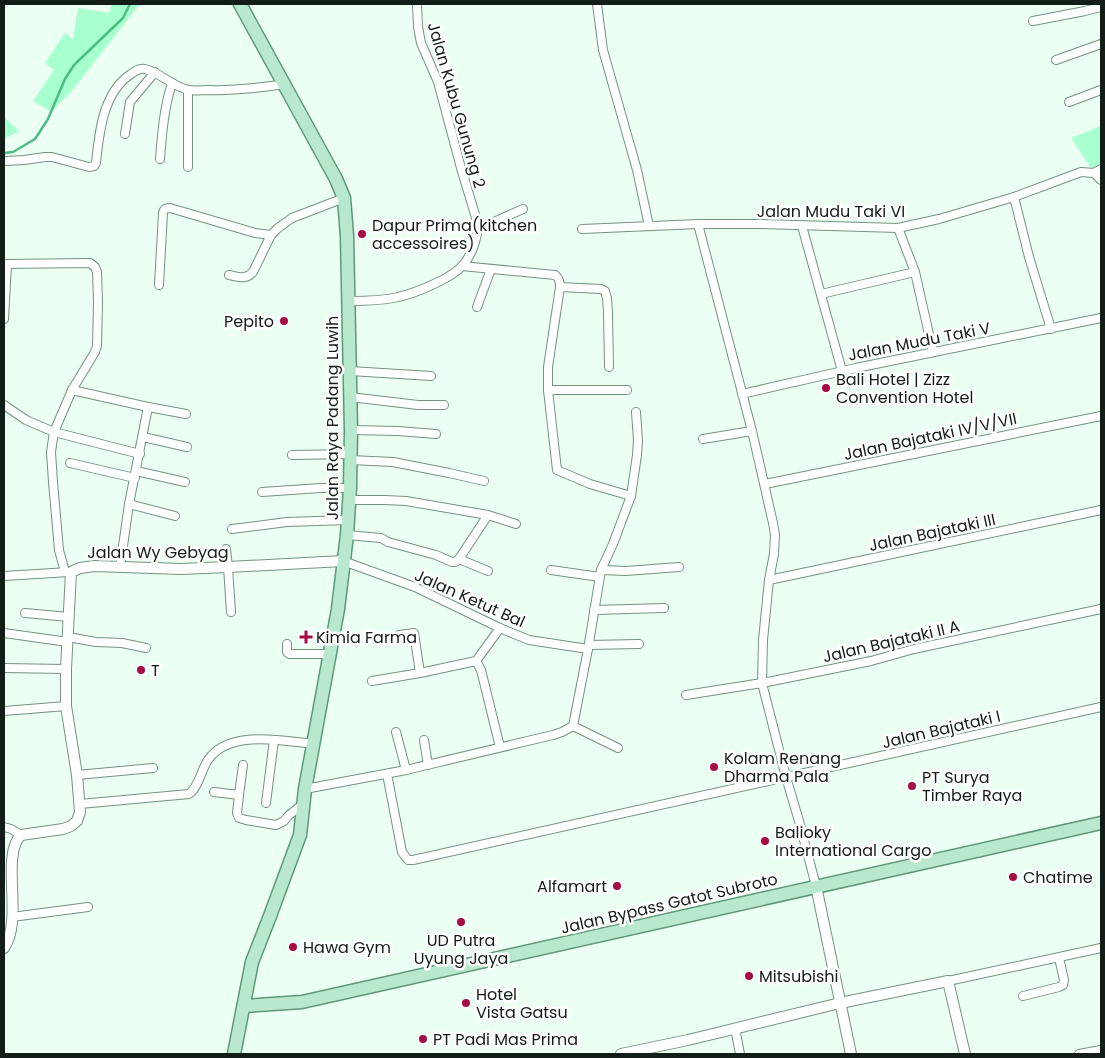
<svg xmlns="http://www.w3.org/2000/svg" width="1105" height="1058" font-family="Poppins,sans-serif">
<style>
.green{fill:#a8ffd0}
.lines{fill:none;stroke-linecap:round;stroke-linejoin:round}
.stream{stroke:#4dbc87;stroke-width:2.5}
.minor-casing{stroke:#759281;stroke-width:10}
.tertiary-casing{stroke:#759281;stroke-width:12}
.primary-casing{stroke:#5f9879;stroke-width:15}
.minor{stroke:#fff;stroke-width:8}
.tertiary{stroke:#fff;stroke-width:10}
.primary{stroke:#b8e9ce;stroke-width:12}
.poi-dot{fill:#a50c43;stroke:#fff;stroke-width:2}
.labels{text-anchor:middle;stroke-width:5;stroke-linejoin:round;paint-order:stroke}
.street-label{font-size:16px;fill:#121d17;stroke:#fff}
.poi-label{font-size:16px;fill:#121d17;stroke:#fff;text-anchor:start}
</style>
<rect width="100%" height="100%" fill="#ebfff3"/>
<g class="green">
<path d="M111 4H140L70 93 51 112 33 101 54 70 45 63 65 33 73 39 78 8 110 13Z"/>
<path d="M4 117 19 131 4 139Z"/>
<path d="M1101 126V175L1097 177 1071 138Z"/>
</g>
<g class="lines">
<path class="stream" d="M4 153 13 152 35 139 48 119 65 79 74 65 123 18 130 4"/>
<defs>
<g id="minor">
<path d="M597 4 603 50 637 170 649 226"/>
<path d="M1033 21 1085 11 1101 7"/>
<path d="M1056 60 1101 44"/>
<path d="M1069 102 1101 90"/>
<path d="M125 134 130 102 155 72"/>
<path d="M160 159C162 133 164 108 172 83"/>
<path d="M4 161 24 160 45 157H52L89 167 94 166 96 163C99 133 103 92 131 74 135 71 139 68 145 69 161 73 173 87 189 90 195 91 202 90 208 90 234 91 259 88 285 84"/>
<path d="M188 167V90"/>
<path d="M1094 173 1101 180"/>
<path d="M1014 197 1029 257 1051 329"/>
<path d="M698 224 752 431 773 523 775 535 774 554 769 580 763 640 762 683 786 777 799 821 816 886"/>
<path d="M802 226 842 371"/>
<path d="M898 228 915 272 933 352"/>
<path d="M478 229 523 209"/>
<path d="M582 229 698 224H761L898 228 939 219 1014 197 1081 172 1094 173 1101 169"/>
<path d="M4 264 90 263 95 267 97 272 98 302 97 346 95 352 72 390 54 432 51 452 53 482 59 550 65 572"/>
<path d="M462 266 555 275C559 278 560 281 560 287L548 367V390L557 470 590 484 631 496"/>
<path d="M229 275C239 277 246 280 253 272L271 235 278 228 292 218 344 198"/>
<path d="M159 285 163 213C164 209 165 208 170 208L255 233 271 235"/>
<path d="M560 287 601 289 605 291 607 298 608 313 609 367"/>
<path d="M821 294 915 272"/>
<path d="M348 301C364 301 382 301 398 297 416 293 453 278 464 264 473 252 479 236 477 221L461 168 438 82 421 43 418 27 417 4"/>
<path d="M477 307 491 269"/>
<path d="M4 319 7 264"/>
<path d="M350 371 431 376"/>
<path d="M72 390 148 407 186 414"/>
<path d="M548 390H627"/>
<path d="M742 394 856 368 1101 318"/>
<path d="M350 397 418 405H444"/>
<path d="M4 405 26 420 54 432 140 454"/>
<path d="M351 430 398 431 436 434"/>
<path d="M143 437 187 447"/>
<path d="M703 439 752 431"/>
<path d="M292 455 350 454"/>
<path d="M350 460 393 462 449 473 484 481"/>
<path d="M70 463 135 478"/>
<path d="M136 471 185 482"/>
<path d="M765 484 1101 416"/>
<path d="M262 492 321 488H350"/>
<path d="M349 500H385L406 501 488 515 516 524"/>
<path d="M129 504 175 516"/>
<path d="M232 529 287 522 348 520"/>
<path d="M347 535 381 538 388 542 436 555 452 562H455L459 559 488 515"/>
<path d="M226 549 228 567 231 612"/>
<path d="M459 559 488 571"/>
<path d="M343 561 415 587 500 628 529 640 588 649"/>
<path d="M120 567 129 504 148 407"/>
<path d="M551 570 600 577"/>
<path d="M601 570 626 571 679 567"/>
<path d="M4 576 69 572"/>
<path d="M769 580 1101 510"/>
<path d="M594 610 664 608"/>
<path d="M25 613 69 617"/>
<path d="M4 633 68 642"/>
<path d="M399 635 414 633 420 673"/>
<path d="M68 637 96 642 122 643 146 648"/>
<path d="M287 644V652L289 654H330"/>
<path d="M589 645 639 644"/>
<path d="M476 661 481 670 500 747"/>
<path d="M4 668 66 669"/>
<path d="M372 681 420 673 476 661 500 628"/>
<path d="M686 695 762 683 871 661 914 649 1101 609"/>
<path d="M4 711 66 706"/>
<path d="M573 726 618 748"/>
<path d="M396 732 406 770"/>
<path d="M424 740 428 765"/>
<path d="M387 774 402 852 408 860H413L1101 707"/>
<path d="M77 775 153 768"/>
<path d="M305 789 406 770 553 735 562 732 573 726 588 649 601 570 613 544 631 496 637 455 638 441 636 412"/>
<path d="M214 792 239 795 243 765"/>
<path d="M239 795 237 813 239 818 246 820 276 825 284 821 288 816 303 804"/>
<path d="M266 803 274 740"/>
<path d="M80 804 189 794C199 787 201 770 208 760 229 729 282 741 314 744"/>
<path d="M4 827 11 829 21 835"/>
<path d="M12 917 88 907"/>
<path d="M948 981 1101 948"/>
<path d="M1023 996 1059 987 1063 985 1064 980 1059 958"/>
<path d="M735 1028 740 1054"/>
<path d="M1079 1054 1101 1050"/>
</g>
<g id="tertiary">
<path d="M816 886 851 1054"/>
<path d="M4 948C24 919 0 856 21 835L63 829 71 826 77 821 80 812 77 775 66 706V669L71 572 80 568 94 566 181 569 228 567 343 561"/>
<path d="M621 1054 688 1040 840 1003 948 981 965 1054"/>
</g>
<g id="primary">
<path d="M244 1006 302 1002 1101 823"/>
<path d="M234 1054 252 962 270 916 300 835 305 789 338 609 347 535 350 488 351 430 347 236 344 198 336 179 240 4"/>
</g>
</defs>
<use href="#minor" class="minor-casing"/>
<use href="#tertiary" class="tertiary-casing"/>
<use href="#primary" class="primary-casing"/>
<use href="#minor" class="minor"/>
<use href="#tertiary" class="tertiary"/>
<use href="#primary" class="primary"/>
</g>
<g class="poi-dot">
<circle cx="362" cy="234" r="5"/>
<circle cx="284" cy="321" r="5"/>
<circle cx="826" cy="388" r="5"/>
<path d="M303.5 629.5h5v5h5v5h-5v5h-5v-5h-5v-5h5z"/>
<circle cx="141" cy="670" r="5"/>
<circle cx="714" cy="767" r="5"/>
<circle cx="912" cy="786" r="5"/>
<circle cx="765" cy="841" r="5"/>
<circle cx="1013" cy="877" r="5"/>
<circle cx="617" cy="886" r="5"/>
<circle cx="461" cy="922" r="5"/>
<circle cx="293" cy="947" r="5"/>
<circle cx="749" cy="976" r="5"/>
<circle cx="466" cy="1003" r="5"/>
<circle cx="423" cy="1039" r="5"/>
</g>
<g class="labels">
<g class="street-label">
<text transform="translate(457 105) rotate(74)" y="6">Jalan Kubu Gunung 2</text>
<text x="831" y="217">Jalan Mudu Taki VI</text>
<text transform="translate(919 341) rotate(-11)" y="6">Jalan Mudu Taki V</text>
<text transform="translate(332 418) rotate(-90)" y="6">Jalan Raya Padang Luwih</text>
<text transform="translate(930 436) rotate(-12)" y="6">Jalan Bajataki IV/V/VII</text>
<text transform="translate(932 532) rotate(-12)" y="6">Jalan Bajataki III</text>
<text x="158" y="558">Jalan Wy Gebyag</text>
<text transform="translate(470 598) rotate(24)" y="6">Jalan Ketut Bal</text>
<text transform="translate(891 641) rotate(-13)" y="6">Jalan Bajataki II A</text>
<text transform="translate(941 729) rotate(-13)" y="6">Jalan Bajataki I</text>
<text transform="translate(669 903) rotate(-13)" y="6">Jalan Bypass Gatot Subroto</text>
</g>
<g class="poi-label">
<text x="372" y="231">Dapur Prima(kitchen<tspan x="372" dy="18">accessoires)</tspan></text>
<text x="274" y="327" text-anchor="end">Pepito</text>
<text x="836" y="385">Bali Hotel | Zizz<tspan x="836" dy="18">Convention Hotel</tspan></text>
<text x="316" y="643">Kimia Farma</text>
<text x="151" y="676">T</text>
<text x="724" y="764">Kolam Renang<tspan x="724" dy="18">Dharma Pala</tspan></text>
<text x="922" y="783">PT Surya<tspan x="922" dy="18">Timber Raya</tspan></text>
<text x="775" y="838">Balioky<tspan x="775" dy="18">International Cargo</tspan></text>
<text x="1023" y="883">Chatime</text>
<text x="607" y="892" text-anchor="end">Alfamart</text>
<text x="461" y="946" text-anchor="middle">UD Putra<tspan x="461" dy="18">Uyung Jaya</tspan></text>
<text x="303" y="953">Hawa Gym</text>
<text x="759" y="982">Mitsubishi</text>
<text x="476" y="1000">Hotel<tspan x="476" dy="18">Vista Gatsu</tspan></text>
<text x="433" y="1045">PT Padi Mas Prima</text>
</g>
</g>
<rect width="1105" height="1058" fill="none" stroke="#121d17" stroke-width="10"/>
</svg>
